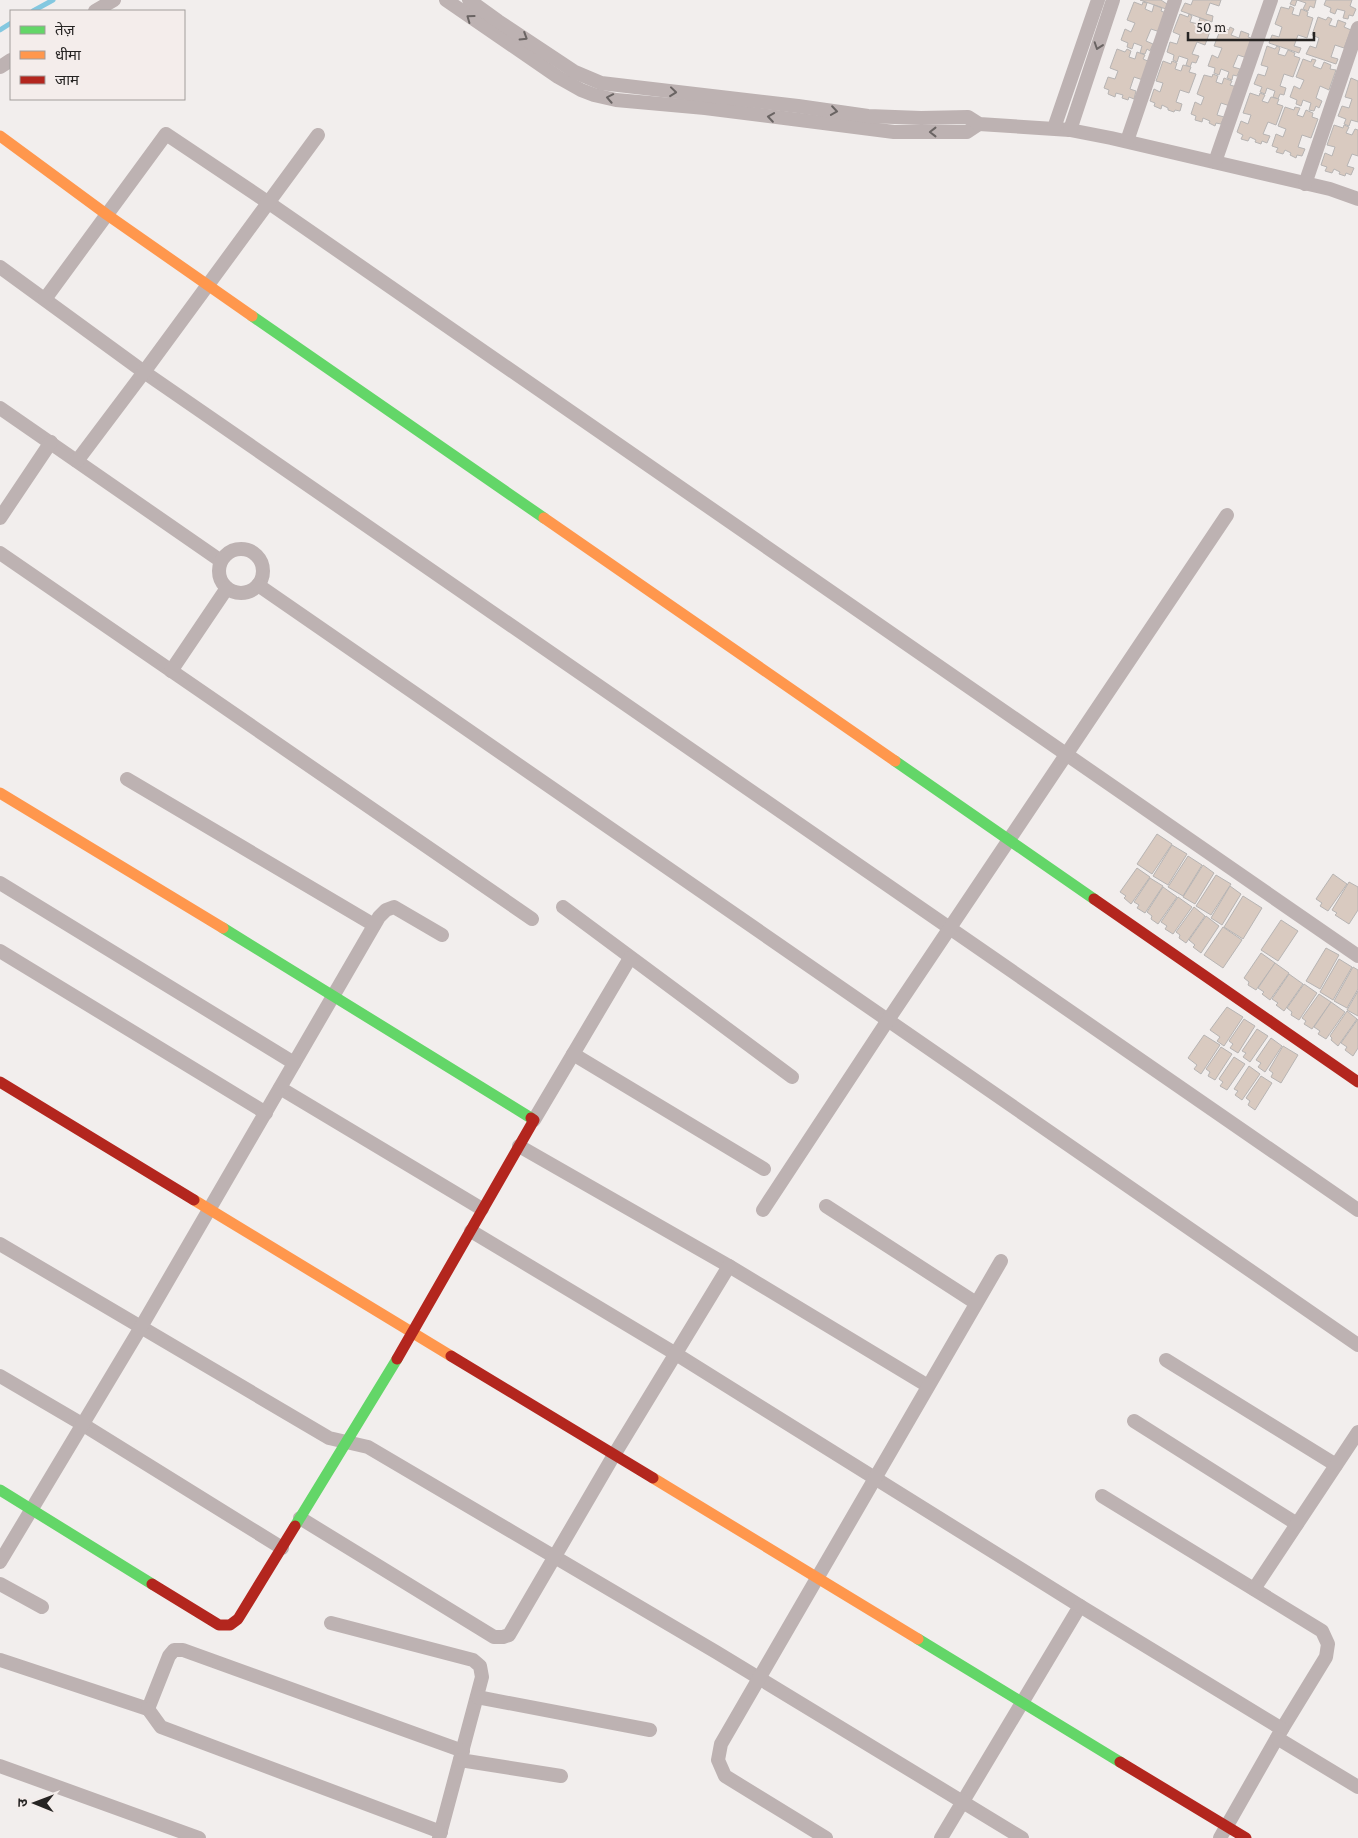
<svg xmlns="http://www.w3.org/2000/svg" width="1358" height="1838" font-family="'Crimson Pro','Noto Sans Devanagari',serif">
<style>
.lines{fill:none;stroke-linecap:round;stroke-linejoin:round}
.stream{stroke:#83c8e0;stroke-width:5}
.building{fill:#d9cac0;stroke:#b7b4b3}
.street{stroke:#bdb2b2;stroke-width:14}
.fast{stroke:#63d668;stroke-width:11}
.slow{stroke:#ff974d;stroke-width:11}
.jam{stroke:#b3261e;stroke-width:11}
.oneway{stroke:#6a6463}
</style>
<rect width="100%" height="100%" fill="#f2eeed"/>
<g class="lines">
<g class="stream">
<path d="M33 11 53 0"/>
<path d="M0 30 11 23"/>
</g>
</g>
<g class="building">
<path d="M1140 0H1161L1167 4 1166 9Z"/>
<path d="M1193 0H1221L1219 6 1210 3 1206 14 1213 16 1212 22 1181 11 1185 3 1191 5Z"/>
<path d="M1292 0H1316L1314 8 1310 6 1308 11 1303 9 1306 3 1297 0 1295 6 1290 4Z"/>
<path d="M1326 0H1352L1350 6 1356 9 1353 16 1349 15 1348 19 1343 18 1345 11 1337 9 1335 14 1330 12 1331 8 1324 5Z"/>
<path d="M1134 2 1142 5 1143 2 1147 3 1145 9 1152 12 1154 5 1162 8 1161 11 1166 13 1160 32 1151 29 1146 41 1153 44 1150 51 1147 49 1145 54 1140 53 1142 46 1134 43 1132 49 1127 47 1128 43 1121 40 1125 29 1131 32 1135 23 1127 20Z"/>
<path d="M1290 6 1294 8 1292 14 1299 16 1301 9 1308 12 1307 16 1313 18 1307 38 1298 35 1294 46 1301 48 1299 53 1269 43 1272 35 1279 37 1282 27 1275 24 1281 7 1289 9Z"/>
<path d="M1180 14 1188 17 1189 14 1192 16 1190 22 1198 24 1200 18 1208 21 1207 24 1212 26 1205 45 1197 42 1192 54 1199 56 1196 63 1192 62 1190 67 1186 65 1188 59 1179 56 1177 62 1173 60 1174 55 1167 52 1170 42 1177 44 1180 35 1173 32Z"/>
<path d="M1318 17 1326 20 1328 17 1332 19 1329 25 1336 27 1338 20 1346 23 1344 27 1351 30 1344 48 1335 45 1331 57 1338 59 1336 64 1306 54 1310 46 1316 48 1319 38 1312 35Z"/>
<path d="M1230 27 1234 29 1231 35 1239 38 1241 31 1249 34 1248 37 1254 39 1247 58 1238 55 1233 67 1240 69 1237 76 1233 75 1232 80 1227 78 1229 72 1221 69 1219 75 1214 73 1215 68 1208 66 1212 55 1218 58 1222 48 1214 46 1221 28 1229 30Z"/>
<path d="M1267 46 1275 49 1277 46 1280 48 1278 54 1285 56 1288 50 1295 53 1294 56 1300 58 1293 77 1284 74 1280 86 1286 88 1284 95 1280 94 1278 99 1273 97 1275 91 1267 88 1265 94 1260 92 1262 87 1254 84 1258 74 1265 76 1268 67 1261 65Z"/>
<path d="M1117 49 1125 52 1127 49 1131 51 1129 57 1135 59 1137 52 1145 55 1143 59 1150 62 1143 80 1134 77 1130 89 1136 91 1134 99 1129 97 1128 100 1122 98 1123 95 1116 93 1115 97 1108 94 1109 90 1104 88 1108 77 1115 79 1118 71 1110 68Z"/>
<path d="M1303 59 1311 62 1312 59 1316 60 1313 66 1321 69 1324 62 1331 65 1330 69 1336 70 1329 90 1320 86 1316 98 1322 101 1319 108 1316 106 1314 111 1309 110 1311 103 1303 100 1301 106 1296 104 1297 100 1290 97 1294 86 1300 89 1304 80 1296 77Z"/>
<path d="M1163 61 1171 64 1172 61 1177 63 1175 69 1181 71 1183 65 1191 67 1189 72 1196 74 1189 93 1180 90 1176 102 1182 104 1180 111 1175 110 1174 112 1168 110V108L1162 105 1161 109 1154 106 1155 103 1150 101 1154 89 1160 92 1163 83 1156 81Z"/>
<path d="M1213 74 1218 76 1216 82 1222 84 1224 78 1232 81 1230 85 1237 87 1230 106 1221 103 1217 115 1224 117 1221 124 1216 123 1215 126 1209 123 1210 121 1203 118 1202 122 1195 120 1196 116 1191 114 1195 102 1201 105 1204 97 1197 94 1204 75 1212 77Z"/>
<path d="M1351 78 1358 81V122L1351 120 1349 126 1344 124 1346 119 1338 116 1342 106 1349 108 1352 99 1345 97Z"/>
<path d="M1250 93 1259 96 1260 93 1265 95 1262 101 1268 103 1271 97 1279 99 1277 104 1283 106 1276 125 1268 122 1263 134 1270 136 1267 143 1262 141 1261 144 1255 142 1256 140 1250 137 1248 141 1241 139 1243 135 1237 132 1241 121 1248 124 1251 115 1243 113Z"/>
<path d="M1285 107 1294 110 1295 107 1300 108 1297 115 1303 117 1306 110 1313 113 1312 117 1318 119 1311 138 1302 135 1298 147 1305 149 1302 156 1297 155 1296 158 1290 155 1291 153 1285 150 1283 154 1276 152 1278 148 1272 146 1276 134 1283 137 1286 129 1278 126Z"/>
<path d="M1334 125 1343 128 1344 125 1349 127 1346 133 1352 135 1355 129 1358 130V156L1352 154 1347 166 1354 168 1351 175 1346 173 1345 176 1339 174 1340 172 1334 169 1332 173 1325 171 1327 167 1321 165 1325 153 1332 156 1335 147 1327 145Z"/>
<path d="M1157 834 1172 844 1152 874 1137 864Z"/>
<path d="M1172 845 1187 854 1168 885 1153 876Z"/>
<path d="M1188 856 1202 865 1183 896 1168 887Z"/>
<path d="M1203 865 1214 873 1195 904 1183 897Z"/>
<path d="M1137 868 1150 877 1131 904 1124 898 1126 896 1120 892Z"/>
<path d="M1333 874 1347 884 1328 911 1320 906 1322 903 1316 899Z"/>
<path d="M1216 875 1231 884 1211 915 1196 906Z"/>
<path d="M1150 878 1163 886 1145 913 1137 908 1139 905 1134 902Z"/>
<path d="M1349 882 1358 887V910L1349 924 1335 915 1337 913 1332 910Z"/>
<path d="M1230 886 1241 894 1222 925 1211 918Z"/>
<path d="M1163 887 1177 897 1158 924 1151 919 1152 916 1147 912Z"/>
<path d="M1243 896 1262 908 1243 939 1224 927Z"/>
<path d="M1178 897 1192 907 1173 934 1165 929 1167 926 1161 922Z"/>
<path d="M1194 907 1205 916 1186 943 1179 938 1180 935 1176 932Z"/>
<path d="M1206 916 1219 926 1201 953 1193 947 1195 945 1189 940Z"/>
<path d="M1281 920 1298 931 1278 961 1261 950Z"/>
<path d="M1223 927 1242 940 1223 968 1204 955Z"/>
<path d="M1326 948 1339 955 1320 989 1306 981Z"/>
<path d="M1261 953 1275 963 1256 990 1248 985 1249 982 1244 978Z"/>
<path d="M1339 959 1352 967 1333 1000 1320 992Z"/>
<path d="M1275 963 1289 973 1270 1000 1262 994 1264 992 1258 988Z"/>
<path d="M1353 967 1358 970V989L1347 1008 1334 1001Z"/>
<path d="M1289 974 1303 984 1284 1011 1276 1005 1278 1003 1272 999Z"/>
<path d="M1304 984 1317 993 1299 1020 1291 1015 1292 1012 1287 1008Z"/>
<path d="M1358 991V1016L1347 1010Z"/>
<path d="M1319 994 1331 1002 1312 1029 1304 1024 1306 1021 1302 1018Z"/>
<path d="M1331 1002 1345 1012 1326 1039 1318 1034 1320 1031 1314 1027Z"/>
<path d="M1227 1007 1243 1017 1224 1046 1217 1041 1220 1037 1210 1030Z"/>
<path d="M1347 1011 1357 1019 1338 1046 1331 1040 1332 1038 1330 1036Z"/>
<path d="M1244 1019 1255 1026 1238 1053 1230 1048 1233 1044 1229 1041Z"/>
<path d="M1358 1019V1048L1353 1056 1345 1050 1347 1047 1341 1043Z"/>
<path d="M1257 1029 1268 1036 1250 1062 1243 1057 1246 1053 1242 1051Z"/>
<path d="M1204 1035 1220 1045 1201 1074 1194 1069 1197 1065 1188 1058Z"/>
<path d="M1271 1038 1282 1046 1265 1072 1258 1067 1261 1063 1256 1060Z"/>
<path d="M1283 1046 1298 1055 1281 1083 1271 1077 1273 1073 1269 1070Z"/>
<path d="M1221 1047 1232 1054 1215 1080 1208 1076 1210 1072 1206 1069Z"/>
<path d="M1234 1057 1245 1064 1227 1090 1220 1086 1223 1082 1219 1079Z"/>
<path d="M1249 1066 1260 1074 1242 1100 1235 1095 1238 1091 1234 1089Z"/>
<path d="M1261 1076 1272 1083 1255 1110 1248 1105 1250 1101 1246 1098Z"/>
</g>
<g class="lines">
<g class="street">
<path d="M446 0 558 77 581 90 594 95 616 100 705 108 894 132H967L979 124"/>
<path d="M469 0 498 21 575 72 601 83 798 106 868 116 921 118 968 117 979 124 1070 130 1111 138 1330 189 1358 199"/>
<path d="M95 11 114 0"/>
<path d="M0 67 11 60"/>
<path d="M1054 128 1098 0"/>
<path d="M1070 130 1113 0"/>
<path d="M1127 141 1175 0"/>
<path d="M1215 162 1271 0"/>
<path d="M1305 184 1358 28"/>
<path d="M0 267 144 372 1358 1210"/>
<path d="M45 299 166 134 269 203 1358 956"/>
<path d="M0 408 221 561"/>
<path d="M77 461 144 372 318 135"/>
<path d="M0 518 51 442"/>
<circle cx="241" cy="571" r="22"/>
<path d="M0 553 532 919"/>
<path d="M258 585 1358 1345"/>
<path d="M171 671 227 588"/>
<path d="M127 779 374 925"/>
<path d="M0 883 294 1063"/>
<path d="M563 907 792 1077"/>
<path d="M0 951 266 1113"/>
<path d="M573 1054 764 1169"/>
<path d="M280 1088 482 1209"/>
<path d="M534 1120 630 958"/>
<path d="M519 1146 729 1266 928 1386"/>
<path d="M826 1206 976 1303"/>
<path d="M763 1210 888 1020 1227 515"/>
<path d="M471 1231 676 1354 1080 1606 941 1838"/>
<path d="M0 1244 329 1438 368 1447 716 1652 1022 1838"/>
<path d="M1166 1360 1336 1465"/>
<path d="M0 1376 82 1424 282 1548"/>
<path d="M1134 1421 1297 1524"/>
<path d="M1102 1496 1322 1631 1328 1644 1326 1657 1282 1729"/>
<path d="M300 1518 494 1637H503L509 1635 614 1455 729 1266"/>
<path d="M0 1562 141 1327 379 917 386 910 394 907 442 935"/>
<path d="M0 1584 42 1607"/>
<path d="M1254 1589 1358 1432"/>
<path d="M1080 1606 1282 1729 1220 1838"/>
<path d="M331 1623 473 1660 480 1666 482 1677 439 1838"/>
<path d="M0 1660 148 1709 169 1656 174 1650H183L463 1751"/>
<path d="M477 1697 650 1730"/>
<path d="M148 1709 161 1727 441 1832"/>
<path d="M1277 1738 1358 1787"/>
<path d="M460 1760 561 1776"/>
<path d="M0 1766 199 1838"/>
<path d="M826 1838 725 1776 718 1760 721 1744 1001 1261"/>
</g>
<g class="fast">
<path d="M252 316 544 518"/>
<path d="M895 761 1094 899"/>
<path d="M223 928 531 1118"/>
<path d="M0 1490 152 1584"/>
<path d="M295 1526 397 1359"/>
<path d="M918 1639 1120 1762"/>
</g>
<g class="slow">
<path d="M0 136 106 214 252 316"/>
<path d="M544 518 895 761"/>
<path d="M0 793 223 928"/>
<path d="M194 1200 451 1356"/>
<path d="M653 1478 918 1639"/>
</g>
<g class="jam">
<path d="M1094 899 1358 1082"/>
<path d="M0 1082 194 1200"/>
<path d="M451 1356 653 1478"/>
<path d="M397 1359 534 1120 531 1118"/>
<path d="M152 1584 219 1625H230L238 1619 295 1526"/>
<path d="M1120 1762 1246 1838"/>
</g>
</g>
<defs><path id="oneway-chevron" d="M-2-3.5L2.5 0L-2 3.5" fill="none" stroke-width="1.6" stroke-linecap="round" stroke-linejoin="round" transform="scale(1.25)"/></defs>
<g class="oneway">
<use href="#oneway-chevron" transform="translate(470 18) rotate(-144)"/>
<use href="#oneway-chevron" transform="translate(524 37) rotate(32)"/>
<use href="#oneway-chevron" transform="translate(1098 46) rotate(109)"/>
<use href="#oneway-chevron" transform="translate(673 92) rotate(6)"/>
<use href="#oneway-chevron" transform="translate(610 98) rotate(-169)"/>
<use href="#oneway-chevron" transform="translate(834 111) rotate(8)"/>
<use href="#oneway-chevron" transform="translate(771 117) rotate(-172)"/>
<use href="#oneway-chevron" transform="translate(933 132) rotate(-180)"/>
</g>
<rect x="10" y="10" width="175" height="90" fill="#f4edeb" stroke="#a29d9b"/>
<rect x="20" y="26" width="25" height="8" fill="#63d668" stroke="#a29d9b"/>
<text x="55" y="35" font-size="15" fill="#262423">तेज़</text>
<rect x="20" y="51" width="25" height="8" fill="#ff974d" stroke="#a29d9b"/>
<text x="55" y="60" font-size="15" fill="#262423">धीमा</text>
<rect x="20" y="76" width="25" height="8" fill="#b3261e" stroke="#a29d9b"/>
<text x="55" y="85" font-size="15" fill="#262423">जाम</text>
<g transform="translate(35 1803) rotate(271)" stroke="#f4edeb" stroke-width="4" paint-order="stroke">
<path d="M0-4L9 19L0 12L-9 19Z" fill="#262423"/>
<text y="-8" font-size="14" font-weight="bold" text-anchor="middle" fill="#262423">उ</text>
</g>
<path d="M1188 32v8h126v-8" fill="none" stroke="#262423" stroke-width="2.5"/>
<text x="1196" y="32" font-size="15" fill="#262423" stroke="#f4edeb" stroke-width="4" paint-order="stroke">50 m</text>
</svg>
